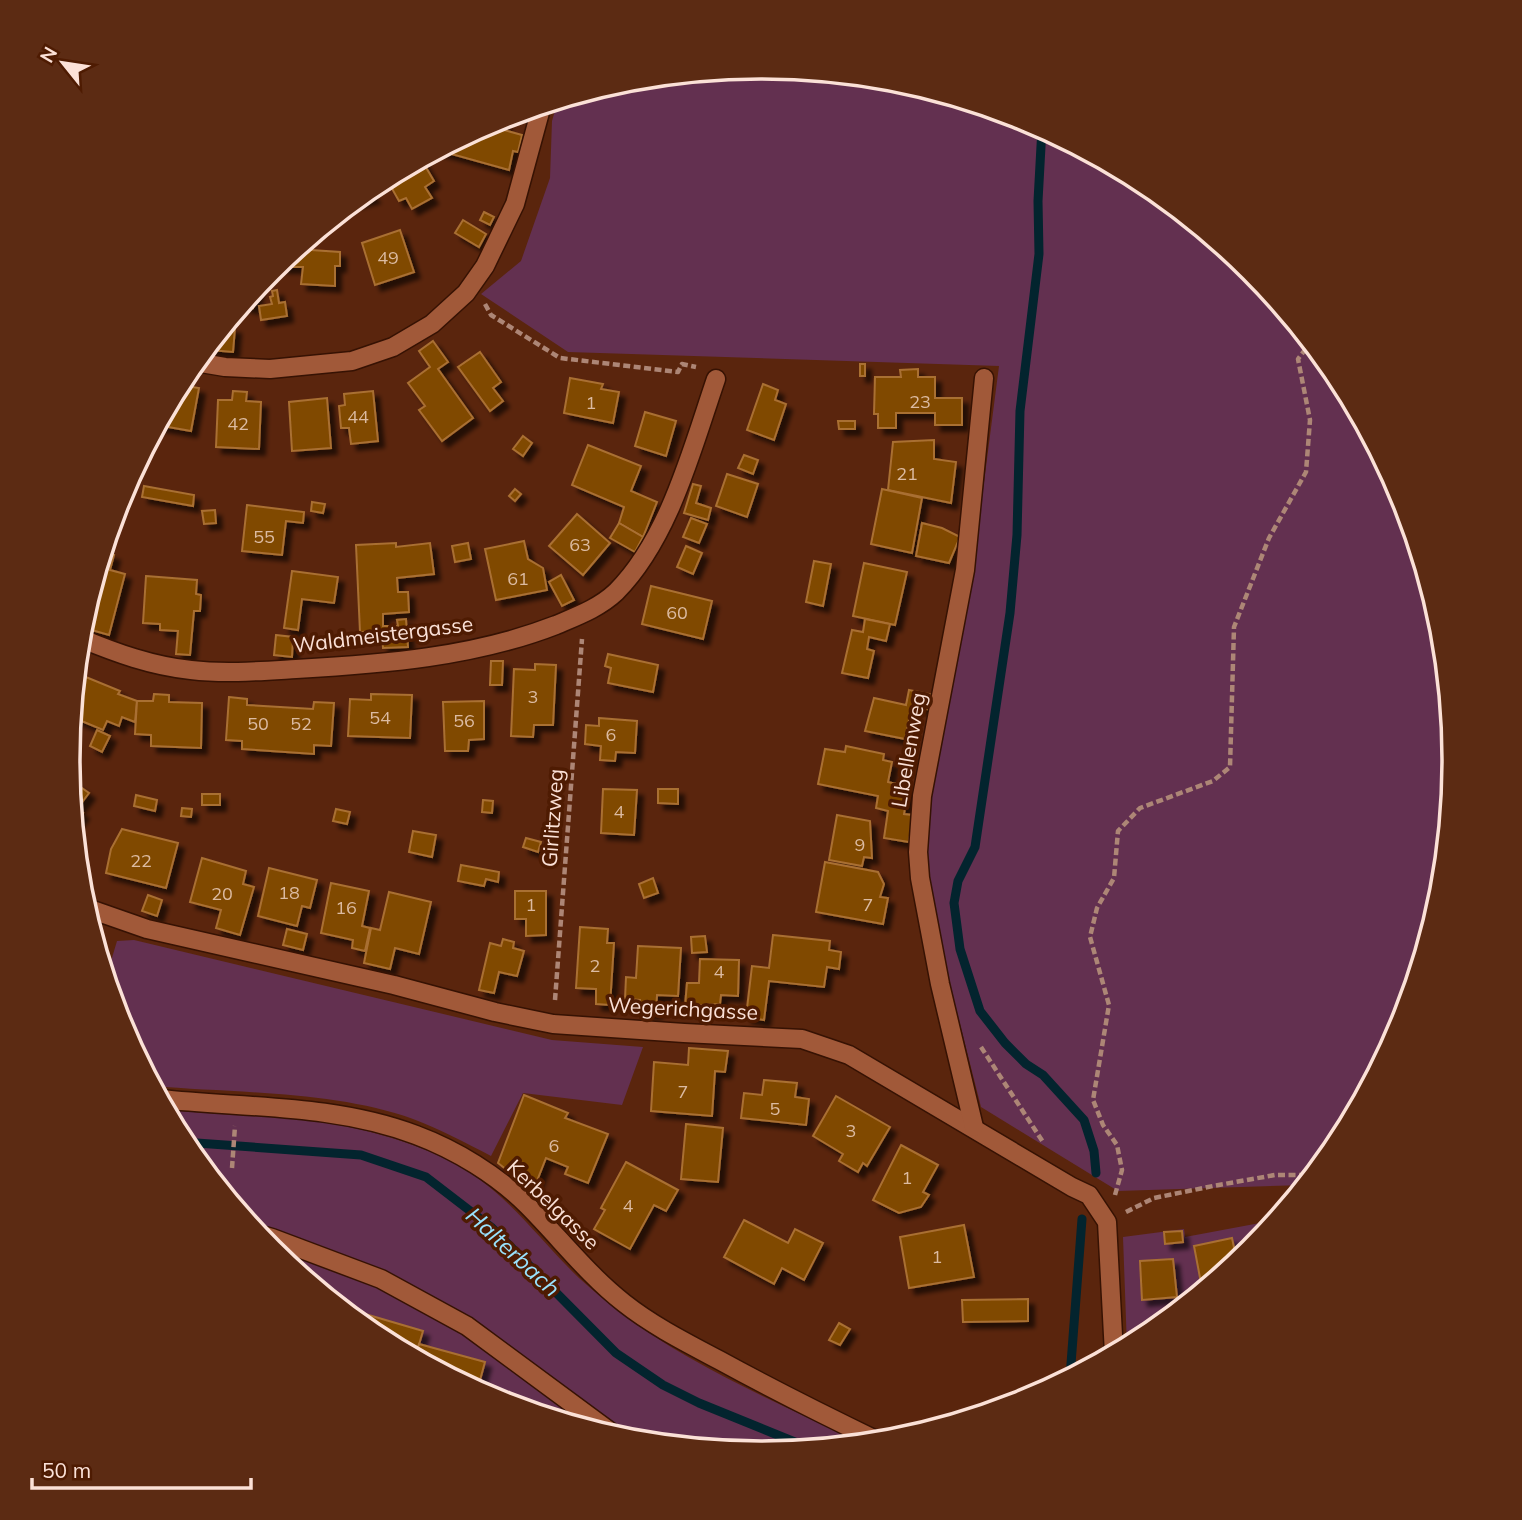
<svg xmlns="http://www.w3.org/2000/svg" width="1522" height="1520" font-family="Mulish,sans-serif">
<style>
.green{fill:#633050}
.lines{fill:none;stroke-linecap:round;stroke-linejoin:round}
.stream{stroke:#03242e;stroke-width:9}
.building{fill:#804800;stroke:#a96f33;stroke-width:2;filter:url(#shadow)}
.minor-casing{stroke:#361203;stroke-width:21}
.path{stroke:#ad8676;stroke-width:4.5;stroke-dasharray:7 3.5;stroke-linecap:butt}
.minor{stroke:#a15939;stroke-width:18}
.labels{text-anchor:middle;stroke-width:7;stroke-linejoin:round;paint-order:stroke}
.number-label{font-size:18px;fill:#dcbba1}
.street-label{font-size:21px;fill:#fbe1d7;stroke:#4e1b02}
.water-label{font-size:23px;font-style:italic;fill:#99e2fd;stroke:#4e1b02}
.rim{fill:none;stroke:#fbe1d7;stroke-width:3.5}
</style>
<defs>
<filter id="shadow"><feDropShadow dx="6" dy="6" stdDeviation="2" flood-color="#0009"/></filter>
</defs>
<rect width="100%" height="100%" fill="#5a250d"/>
<g class="green">
<path d="M761 67 897 80 1027 119 1147 184 1252 270 1338 375 1402 495 1441 625 1454 760 1441 896 1402 1026 1337 1146 1305 1185 1118 1191 981 1107 942 953 927 873 929 800 971 583 999 366 568 352 481 294 521 261 550 178 552 121 558 100 626 80Z"/>
<path d="M134 940 552 1040 643 1047 622 1105 523 1093 491 1156C466 1143 440 1129 413 1119 336 1091 235 1093 153 1086L120 1025 106 978 117 941Z"/>
<path d="M165 1109C209 1115 253 1114 297 1119 350 1125 402 1137 450 1161 503 1187 537 1238 579 1278 592 1290 606 1301 620 1312 691 1367 782 1404 862 1444L761 1453 625 1440 495 1401 375 1336 270 1250 184 1145Z"/>
<path d="M1276 1220 1251 1251 1146 1337 1127 1347 1123 1237 1184 1229 1185 1237Z"/>
</g>
<g class="lines">
<g class="stream">
<path d="M1042 128 1038 201 1039 254 1020 411 1017 535 1010 613 975 847 958 881 954 903 960 949 980 1011 1005 1043 1026 1064 1043 1075 1084 1120 1094 1151 1096 1173"/>
<path d="M183 1142 361 1155 426 1177 491 1227 616 1353 663 1385 699 1403 812 1449"/>
<path d="M1070 1377 1082 1219"/>
</g>
</g>
<g class="building">
<path d="M493 121 506 124 504 130 522 135 518 152 513 151 509 170 437 150Z"/>
<path d="M421 159 434 181 425 187 432 198 412 209 406 198 399 201 386 178Z"/>
<path d="M367 190 374 197 355 202V200Z"/>
<path d="M484 212 494 217 490 225 480 220Z"/>
<path d="M463 220 486 234 479 247 455 233Z"/>
<path d="M400 230 414 272 375 285 362 243Z"/>
<path d="M296 249 340 252V266H335V286L301 284 303 267H282V260Z"/>
<path d="M259 284 253 308 242 305Z"/>
<path d="M277 290 279 303 285 302 287 316 261 320 259 306 272 304 270 297 273 296 272 291Z"/>
<path d="M223 327 235 328 233 352 210 350 211 342Z"/>
<path d="M433 341 448 362 438 369 473 418 442 441 419 410 425 406 408 383 430 367 419 351Z"/>
<path d="M480 352 501 382 493 388 503 401 490 411 458 367Z"/>
<rect x="860" y="364" width="5" height="12"/>
<path d="M918 369V377H935V398H962V425H935V413H896V428H878V414H874L875 377H901L900 370Z"/>
<path d="M570 378 603 384 601 389 619 392 613 423 564 413Z"/>
<path d="M763 384 778 390 775 400 786 404 774 440 747 430Z"/>
<path d="M179 385 199 388 191 431 157 425Z"/>
<path d="M233 391 247 392 246 401 261 402 259 449 216 447 218 400H232Z"/>
<path d="M373 391 378 441 351 444 349 428H341L339 406 345 405 344 394Z"/>
<path d="M327 398 331 448 292 451 289 402Z"/>
<path d="M645 412 676 421 666 456 635 446Z"/>
<path d="M838 421H855V429H839Z"/>
<path d="M523 436 532 443 523 456 513 449Z"/>
<path d="M934 440V459L956 462 951 503 888 490 893 442Z"/>
<path d="M588 445 641 466 631 491 657 502 643 537 619 523 624 507 572 485Z"/>
<path d="M744 455 758 460 753 474 738 468Z"/>
<path d="M727 474 758 484 747 517 716 506Z"/>
<path d="M693 484 701 486 696 503 711 508 708 520 684 513Z"/>
<path d="M144 486 194 495 193 506 142 497Z"/>
<path d="M515 489 521 494 515 501 509 496Z"/>
<path d="M882 489 922 498 912 553 871 544Z"/>
<path d="M312 502 325 504 323 513 311 511Z"/>
<path d="M247 505 304 512 303 523 286 521 282 555 242 551Z"/>
<path d="M215 510 216 523 204 524 202 511Z"/>
<path d="M577 514 610 543 583 575 549 546Z"/>
<path d="M691 518 707 524 699 543 683 537Z"/>
<path d="M619 523 643 537 635 552 610 538Z"/>
<path d="M922 523 942 528 960 537 949 563 916 556Z"/>
<path d="M524 541 528 559 543 568 547 590 496 600 485 549Z"/>
<path d="M396 543V547L430 543 434 574 397 578 398 592H408L409 612 383 614V626H398L397 620 406 619 408 647 383 648 382 631 360 632 356 545Z"/>
<path d="M468 543 471 559 455 562 452 546Z"/>
<path d="M686 546 702 553 693 574 677 567Z"/>
<path d="M103 552 114 555 110 570 125 574 109 635 88 629 95 605 87 603Z"/>
<path d="M814 561 831 564 823 606 806 602Z"/>
<path d="M864 563 907 572 895 625 853 616Z"/>
<path d="M292 571 338 577 334 603 302 599 298 630 284 628Z"/>
<path d="M561 575 574 600 562 606 549 582Z"/>
<path d="M146 576 197 580 196 594 201 595 200 611H194L190 655 176 654 178 631 160 630V624L143 623Z"/>
<path d="M651 586 712 601 703 639 642 624Z"/>
<path d="M865 619 890 624 886 641 869 637 867 649 874 651 868 678 842 673 852 630 863 632Z"/>
<path d="M276 635 293 637 292 657 274 655Z"/>
<path d="M608 654 658 665 653 692 608 683 611 668 605 666Z"/>
<path d="M491 661H503L502 685H490Z"/>
<path d="M535 664 556 665 553 725H534L533 737 511 736 514 669 535 670Z"/>
<path d="M76 673 120 691 118 694 137 701 135 722 122 717 119 726 107 721 103 730 72 717Z"/>
<path d="M909 690 934 695 931 710 912 706 905 739 865 731 874 698 906 705Z"/>
<path d="M154 694 169 695V702L202 703 201 748 151 746V735L135 734 137 701H153Z"/>
<path d="M371 694 412 695 410 738 348 736 350 699 371 700Z"/>
<path d="M229 697 247 699V705L313 709 314 702 334 703 331 746 314 745V754L242 749V741L226 740Z"/>
<path d="M484 701V739L469 740 468 751H445L443 702Z"/>
<path d="M599 718 637 721 635 753 616 752 615 761 600 760 601 746 585 744 586 725 599 726Z"/>
<path d="M97 730 110 736 102 752 90 746Z"/>
<path d="M846 746 884 754 883 760 892 762 888 782 909 787 904 814 913 815 909 842 884 838 888 811 876 808 878 796 818 784 825 749 845 752Z"/>
<path d="M69 779 89 793 77 809 83 813 74 825Z"/>
<path d="M603 789 637 790 634 835 601 833Z"/>
<path d="M658 789H678V804L658 803Z"/>
<rect x="202" y="794" width="18" height="11"/>
<path d="M136 795 157 800 155 811 134 806Z"/>
<path d="M483 800 493 801 492 813 482 812Z"/>
<path d="M182 808 192 809 191 817 181 816Z"/>
<path d="M336 809 350 812 347 824 333 821Z"/>
<path d="M837 815 870 821 872 858 864 857 862 866 829 860Z"/>
<path d="M122 829 178 843 166 888 106 873 111 849Z"/>
<path d="M413 831 436 835 432 857 409 852Z"/>
<path d="M526 838 541 842 538 852 523 847Z"/>
<path d="M202 858 246 871 243 884 254 887 240 935 216 928 221 910 190 902Z"/>
<path d="M825 862 878 872 884 884 880 897 888 898 883 924 816 912Z"/>
<path d="M461 865 499 872 498 882 486 879 484 886 458 881Z"/>
<path d="M269 868 317 880 310 908 302 906 297 926 258 916Z"/>
<path d="M653 878 658 893 644 898 639 884Z"/>
<path d="M331 883 369 891 362 926 370 928 365 951 352 948 353 940 321 933Z"/>
<path d="M515 891H546V935L526 936V919H515Z"/>
<path d="M389 892 431 902 419 954 395 948 390 969 364 963 371 928 380 930Z"/>
<path d="M148 895 162 900 157 916 142 911Z"/>
<path d="M580 927 608 929 607 943H614L610 1005 596 1004V989L576 988Z"/>
<path d="M287 929 307 934 303 950 283 945Z"/>
<path d="M773 935 830 941 829 950 841 952 839 969 827 967 824 987 769 981 764 1020 746 1017 752 966 769 968Z"/>
<path d="M705 936 707 952 692 953 691 937Z"/>
<path d="M503 939 514 942 513 948 524 951 517 976 499 972 494 993 479 990 490 943 501 946Z"/>
<path d="M638 946 681 948 678 996 657 995 656 1013 639 1012 640 1000 625 999 626 977 636 978Z"/>
<path d="M700 959 739 960 738 996 721 995 720 1004 685 1006 687 983H699Z"/>
<path d="M689 1048 728 1051 725 1072 715 1071 712 1116 651 1111 654 1062 688 1065Z"/>
<path d="M764 1080 797 1083 795 1097 809 1099 806 1125 741 1118 744 1093 762 1095Z"/>
<path d="M524 1095 568 1113 565 1118 608 1134 588 1183 565 1174 568 1167 546 1158 533 1191 498 1163Z"/>
<path d="M836 1096 890 1127 867 1166 863 1163 858 1172 839 1161 843 1154 813 1136Z"/>
<path d="M686 1124 723 1128 718 1182 681 1179Z"/>
<path d="M901 1145 938 1165 923 1192 929 1195 921 1207 899 1213 873 1200Z"/>
<path d="M626 1162 678 1190 666 1211 654 1205 630 1249 594 1229 605 1210 601 1208Z"/>
<path d="M744 1220 788 1243 795 1229 823 1243 804 1280 782 1268 774 1284 724 1257Z"/>
<path d="M964 1225 974 1277 909 1288 900 1237Z"/>
<path d="M1182 1231 1183 1242 1165 1244 1164 1232Z"/>
<path d="M1232 1238 1237 1262 1214 1281 1201 1283 1194 1246Z"/>
<path d="M1173 1259 1177 1297 1142 1300 1140 1261Z"/>
<path d="M1028 1299V1321L963 1322 962 1300Z"/>
<path d="M348 1309 423 1331 415 1358 375 1336 347 1313Z"/>
<path d="M839 1323 850 1329 840 1345 829 1340Z"/>
<path d="M419 1344 485 1362 477 1391 415 1358Z"/>
</g>
<g class="lines">
<defs>
<g id="minor">
<path d="M195 362 225 367 270 369 352 361 393 347 432 324 466 293 485 266 515 204 542 105"/>
<path d="M80 638C116 653 152 666 191 670 225 674 262 671 296 669 384 664 474 657 556 625 577 616 599 608 616 592 669 539 692 449 716 379"/>
<path d="M84 907 147 929 394 985 495 1012 553 1024 684 1033 802 1039 849 1055 1072 1187 1089 1195 1107 1222 1114 1354"/>
<path d="M160 1099C246 1108 334 1104 416 1135 456 1150 497 1175 527 1205 560 1238 588 1275 624 1303 653 1326 687 1343 719 1360 772 1389 826 1416 880 1442"/>
<path d="M974 1127 940 984 920 878 918 852 922 796 965 570 984 378"/>
<path d="M258 1234 272 1238 381 1279 467 1326 620 1439"/>
</g>
</defs>
<use href="#minor" class="minor-casing"/>
<g class="path">
<path d="M485 304 491 315 560 358 678 372 682 364 696 367"/>
<path d="M555 1000 582 639"/>
<path d="M981 1047 1043 1142"/>
<path d="M232 1168 235 1126"/>
<path d="M1115 1195 1122 1170 1117 1145 1103 1125 1093 1100 1109 1005 1090 937 1097 908 1114 878 1118 831 1140 808 1213 781 1230 767 1234 627 1269 538 1306 472 1310 420 1298 359 1311 342"/>
<path d="M1126 1212 1154 1198 1213 1186 1275 1175H1314"/>
</g>
<use href="#minor" class="minor"/>
</g>
<g class="labels">
<g class="number-label">
<text x="388" y="264">49</text>
<text x="920" y="408">23</text>
<text x="591" y="409">1</text>
<text x="358" y="423">44</text>
<text x="238" y="430">42</text>
<text x="907" y="480">21</text>
<text x="264" y="543">55</text>
<text x="580" y="551">63</text>
<text x="518" y="585">61</text>
<text x="677" y="619">60</text>
<text x="533" y="703">3</text>
<text x="380" y="724">54</text>
<text x="464" y="727">56</text>
<text x="258" y="730">50</text>
<text x="301" y="730">52</text>
<text x="611" y="741">6</text>
<text x="619" y="818">4</text>
<text x="860" y="851">9</text>
<text x="141" y="867">22</text>
<text x="289" y="899">18</text>
<text x="222" y="900">20</text>
<text x="531" y="911">1</text>
<text x="868" y="911">7</text>
<text x="346" y="914">16</text>
<text x="595" y="972">2</text>
<text x="719" y="978">4</text>
<text x="683" y="1098">7</text>
<text x="775" y="1115">5</text>
<text x="851" y="1137">3</text>
<text x="554" y="1152">6</text>
<text x="907" y="1184">1</text>
<text x="628" y="1212">4</text>
<text x="937" y="1263">1</text>
</g>
<g class="street-label">
<text transform="translate(383 635) rotate(-7)" y="7">Waldmeistergasse</text>
<text transform="translate(909 750) rotate(-80)" y="7">Libellenweg</text>
<text transform="translate(553 818) rotate(-86)" y="7">Girlitzweg</text>
<text transform="translate(683 1009) rotate(3)" y="7">Wegerichgasse</text>
<text transform="translate(553 1205) rotate(44)" y="7">Kerbelgasse</text>
</g>
<g class="water-label">
<text transform="translate(513 1252) rotate(43)" y="8">Halterbach</text>
</g>
</g>
<path d="M0 0H1522V1520H0ZM80 760a681 681 0 1 1 1362 0a681 681 0 1 1-1362 0Z" fill="#5c2b13" fill-rule="evenodd"/>
<path class="rim" d="M80 760a681 681 0 1 1 1362 0a681 681 0 1 1-1362 0Z"/>
<g transform="translate(63 63) rotate(300)" stroke="#4e1b02" stroke-width="5" paint-order="stroke">
<path d="M0-5L12 26L0 18L-12 26Z" fill="#fbe1d7"/>
<text y="-10" font-size="19" font-weight="bold" text-anchor="middle" fill="#fbe1d7">N</text>
</g>
<path d="M32 1478v10h219v-10" fill="none" stroke="#fbe1d7" stroke-width="3.5"/>
<text x="42" y="1478" font-size="21" fill="#fbe1d7" stroke="#4e1b02" stroke-width="5" paint-order="stroke">50 m</text>
</svg>
